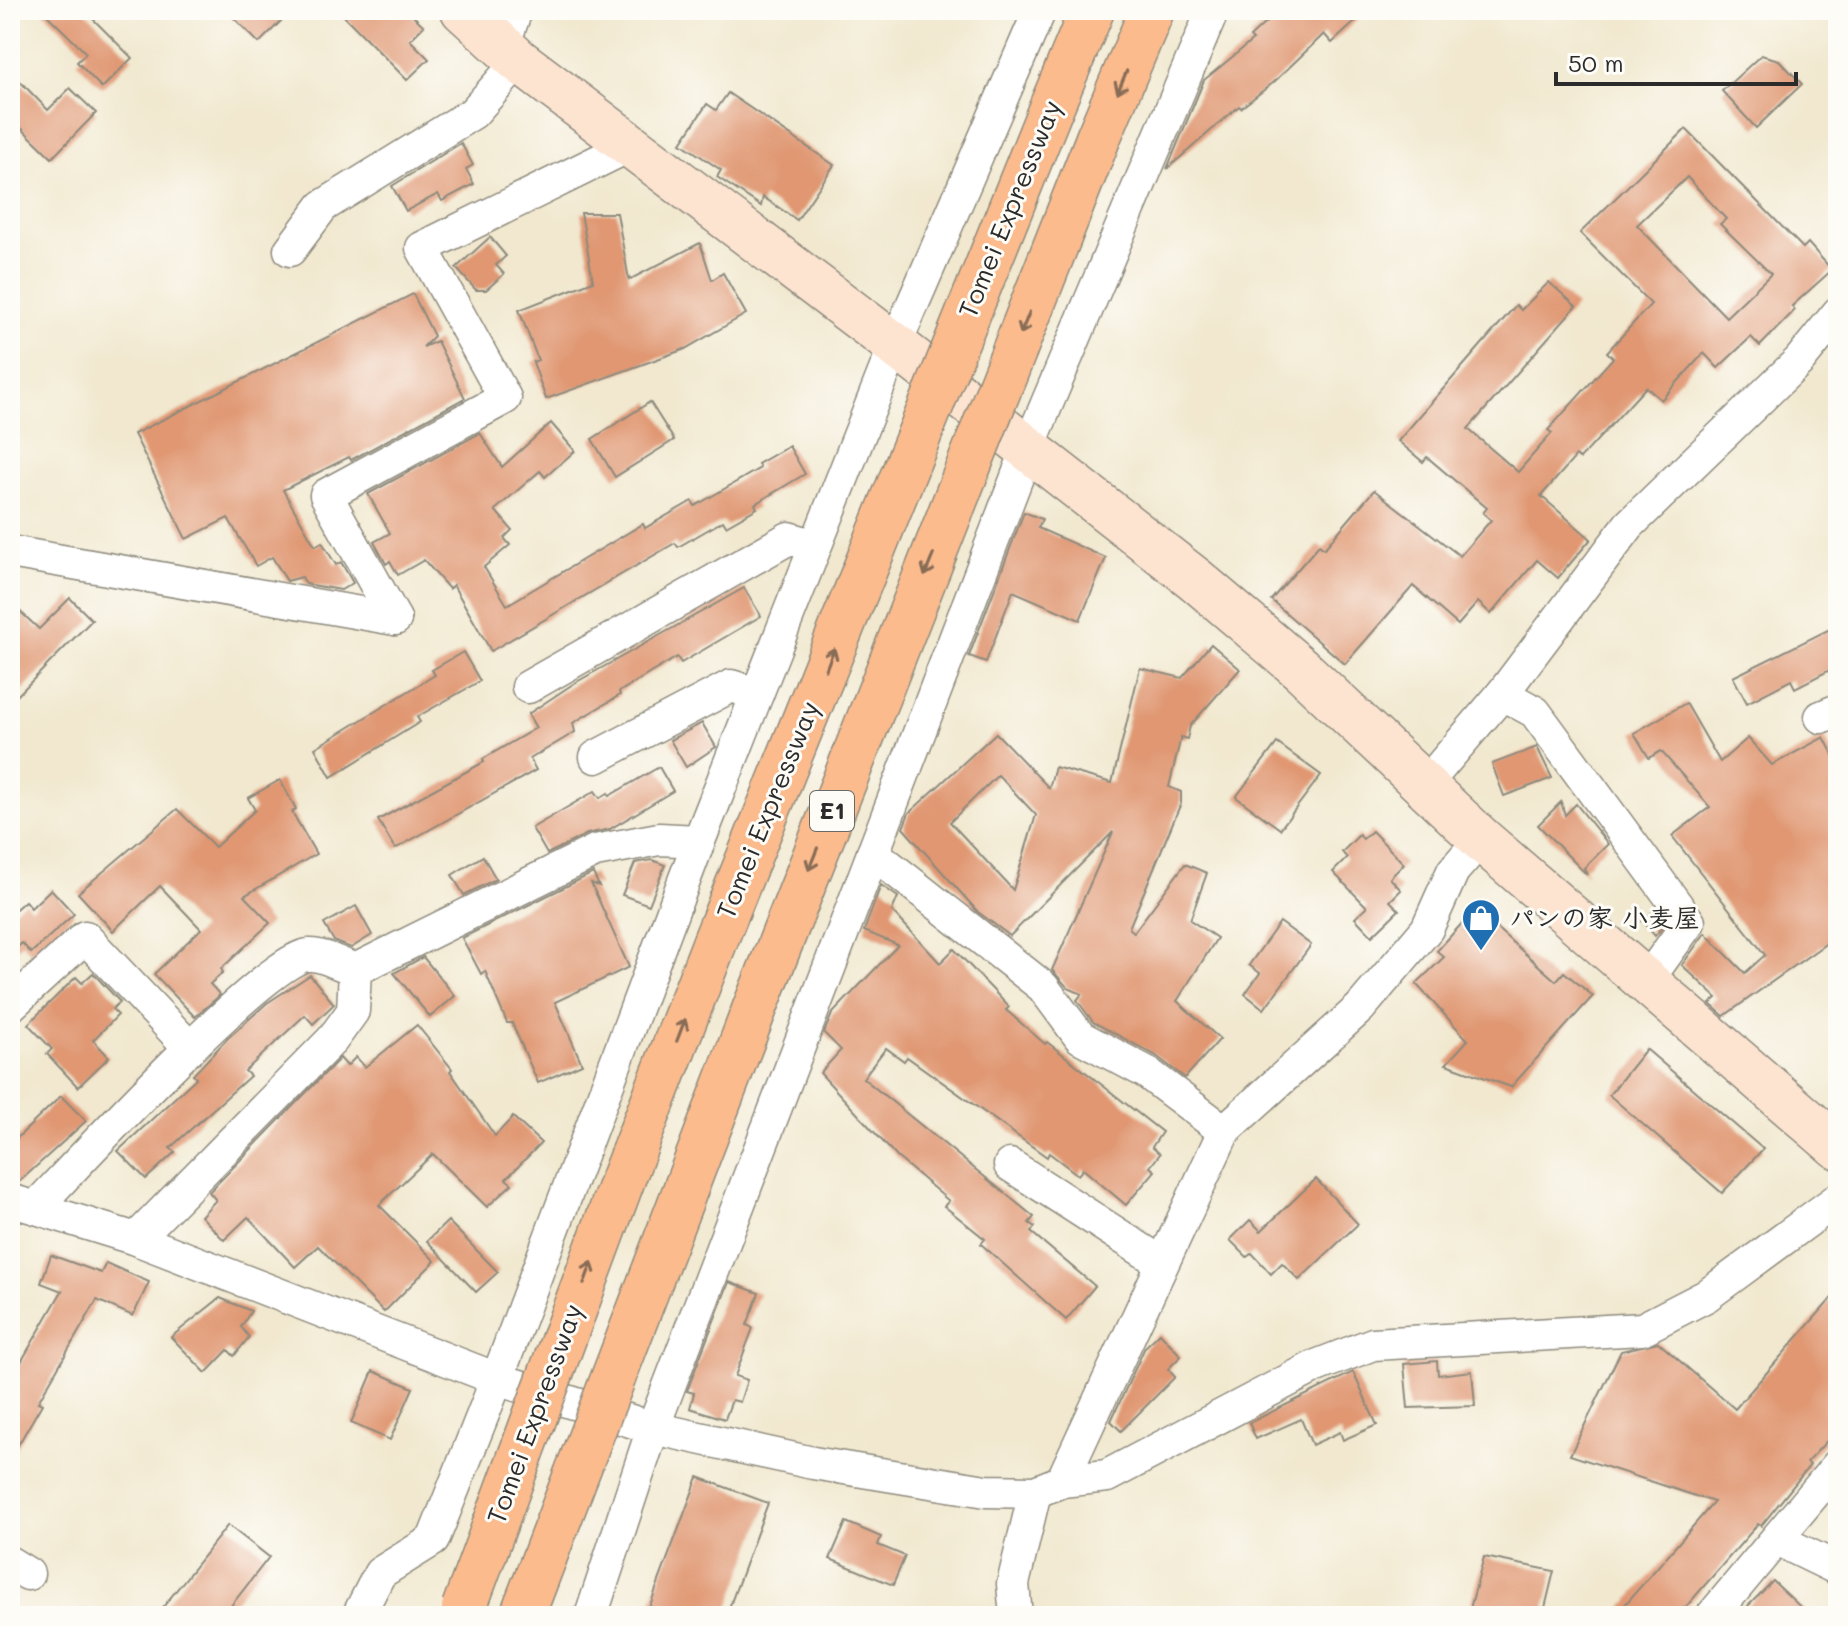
<svg xmlns="http://www.w3.org/2000/svg" width="1848" height="1626" font-family="Mali,'Klee One',sans-serif">
<style>
.building{fill:#e09772;fill-rule:evenodd}
.lines{fill:none;stroke-linecap:round;stroke-linejoin:round}
.street-casing{stroke:#8e8a7d;stroke-width:35}
.secondary-casing{stroke:#8e8a7d;stroke-width:47}
.highway-casing{stroke:#8e8a7d;stroke-width:47}
.street{stroke:#fff;stroke-width:32}
.secondary{stroke:#fde4d1;stroke-width:44}
.highway{stroke:#fbbb8d;stroke-width:44}
.highway-bridge-casing{stroke:#8e8a7d;stroke-width:47;stroke-linecap:butt}
.highway-bridge{stroke:#fbbb8d;stroke-width:44}
.oneway{stroke:#896c57}
.labels{text-anchor:middle;stroke-width:6;stroke-linejoin:round;paint-order:stroke}
.shield{fill:#fdfcf7;stroke:#6a6a68;stroke-width:2}
.shield-label{font-size:24px;font-weight:bold;fill:#2b2b2b}
.street-label{font-size:26px;fill:#2b2b2b;stroke:#fdfcf7}
.poi-label{font-size:26px;font-weight:bold;fill:#2b2b2b;stroke:#fdfcf7;text-anchor:start}
</style>
<rect width="100%" height="100%" fill="#fdfcf7"/>
<filter id="ink" filterUnits="userSpaceOnUse"><feTurbulence type="fractalNoise" baseFrequency=".0125" numOctaves="2"/><feDisplacementMap in="SourceGraphic" scale="16" xChannelSelector="R" yChannelSelector="G"/><feConvolveMatrix kernelMatrix="1 2 1 2 8 2 1 2 1" color-interpolation-filters="sRGB"/></filter>
<filter id="wash" filterUnits="userSpaceOnUse"><feTurbulence type="fractalNoise" baseFrequency=".006" numOctaves="4" result="noise"/><feDisplacementMap in="SourceGraphic" scale="32" xChannelSelector="R" yChannelSelector="G"/><feGaussianBlur stdDeviation="1.8" result="paint"/><feColorMatrix in="noise" values="0 0 0 0 0 0 0 0 0 0 0 0 0 0 0 0 0 1.4 0 .05"/><feComposite in="paint" operator="in"/></filter>
<g filter="url(#wash)">
<rect width="100%" height="100%" fill="#f1e8cf"/>
<g id="blocks">
<g class="building">
<path d="M42 10H84L132 58 102 88 77 62 86 53Z"/>
<path d="M226 10H292L259 43Z"/>
<path d="M338 10H407L424 26 410 40 429 59 407 80Z"/>
<path d="M1279 10H1368L1332 43 1324 34 1274 82 1241 108 1239 106 1167 169 1204 80 1253 40 1250 37Z"/>
<path d="M1761 55 1779 60 1802 84 1756 128 1722 91Z"/>
<path d="M10 71 48 110 70 88 96 113 52 158 10 117Z"/>
<path d="M728 93 834 165 797 220 763 197 761 206 717 177 721 170 681 143 707 104 716 110Z"/>
<path d="M1686 129 1803 248 1808 243 1832 270 1792 306 1795 310 1760 346 1751 337 1718 368 1704 353 1661 400 1646 387 1580 459 1576 456 1541 496 1591 539 1558 578 1537 560 1491 614 1478 602 1458 625 1413 586 1345 664 1271 600 1319 545 1324 549 1374 490 1460 556 1491 520 1483 513 1487 508 1427 457 1423 462 1398 441 1516 305 1521 310 1549 282 1576 306 1468 429 1518 472 1552 433 1548 430 1613 358 1607 352 1651 304 1580 233ZM1687 177 1726 219 1720 224 1771 274 1726 317 1637 225Z"/>
<path d="M461 143 473 165 466 169 474 184 442 201 438 194 406 211 392 186Z"/>
<path d="M581 213H617L629 280 700 243 712 280 723 273 746 314 685 349 546 399 533 362 538 360 519 310 593 281Z"/>
<path d="M490 237 506 256 496 265 504 274 486 290H476L456 268Z"/>
<path d="M413 294 434 336 423 347 437 341 465 398 351 460 349 457 283 490 315 546 322 542 336 565 341 562 353 583 341 590 306 584 302 577 287 581 272 557 256 566 228 518 186 539 134 434Z"/>
<path d="M650 402 674 440 615 477 592 439Z"/>
<path d="M551 423 575 451 545 477 540 471 495 510 512 530 504 538 510 545 484 567 507 605 643 524 645 528 692 501 695 506 760 468 758 464 789 446 805 474 755 504 757 508 726 526 723 521 678 547 675 543 491 651 453 585 449 589 424 560 398 575 390 561 386 564 374 542 390 533 368 494 480 433 502 467Z"/>
<path d="M1024 512 1042 519 1038 528 1106 558 1080 620 1013 591 986 662 969 656Z"/>
<path d="M744 588 761 616 681 663 677 657 619 692 620 695 573 723 575 732 530 759 536 770 395 849 378 820 484 762 483 759 536 728 528 714 573 684Z"/>
<path d="M70 598 92 620 10 703V602L39 629Z"/>
<path d="M1838 625V666L1795 688 1791 680 1747 703 1733 677Z"/>
<path d="M1211 644 1240 669 1190 726 1187 739 1181 737 1169 787 1181 792V803L1129 928 1134 932 1185 864 1207 873 1190 920 1217 938 1177 1001 1220 1039 1185 1078 1155 1055 1093 1022 1077 1000 1082 994 1068 988 1052 970 1113 832 1010 936 978 912 903 828 909 813 996 733 1049 788 1055 767 1112 783 1140 668 1182 678ZM998 775 1036 815 1013 890 950 822Z"/>
<path d="M463 652 480 681 417 717 420 722 331 777 315 748 435 675 432 670Z"/>
<path d="M1686 703 1720 762 1748 738 1772 765 1824 737 1838 764V935L1724 1016 1710 1004 1717 998 1682 965 1705 933 1745 973 1765 955 1672 836 1710 807 1661 751 1649 758 1634 733Z"/>
<path d="M702 723 716 747 686 767 670 740Z"/>
<path d="M1277 743 1321 775 1280 829 1236 797Z"/>
<path d="M1537 747 1552 778 1504 796 1492 764Z"/>
<path d="M659 767 673 791 610 829 587 834 547 854 532 828 595 791 600 798 608 793 609 796Z"/>
<path d="M280 780 296 809 292 812 316 854 244 896 270 923 221 969 223 972 210 984 220 995 195 1017 154 974 201 929 160 886 113 931 78 893 177 809 215 847 255 810 248 798Z"/>
<path d="M1561 802 1565 815 1576 804 1608 844 1584 868 1587 875 1538 825Z"/>
<path d="M1372 831 1404 864 1390 878 1401 890 1390 901 1399 910 1372 936 1355 918 1367 907 1333 872 1347 858 1342 852 1359 835 1363 839Z"/>
<path d="M483 856 496 879 464 895 452 875Z"/>
<path d="M652 860 665 865 649 905 622 895 635 863Z"/>
<path d="M593 873 599 886 591 883 629 967 555 1002 582 1064 538 1083 512 1023H507L485 971 481 974 462 938Z"/>
<path d="M881 885 898 897 892 911 940 963 954 949 1009 1007 1006 1010 1045 1044 1047 1042 1162 1132 1152 1147 1160 1154 1150 1167 1155 1171 1126 1205 1083 1169 1078 1175 1049 1153 1047 1157 907 1057 904 1061 886 1048 863 1078 1034 1217 1029 1223 1035 1227 1031 1232 1095 1286 1066 1320 981 1244 985 1239 944 1206 949 1201 897 1157 820 1073 841 1050 824 1033 832 1014 898 945 864 931Z"/>
<path d="M51 889 74 914 31 953 22 943 10 954V914L25 901 31 908Z"/>
<path d="M356 906 372 935 351 948 334 941 324 924Z"/>
<path d="M1475 909 1556 981 1564 972 1593 996 1511 1087 1446 1064 1468 1040 1416 984 1444 957 1437 951Z"/>
<path d="M1656 909 1666 922 1655 936 1642 921Z"/>
<path d="M1280 922 1311 945 1264 1009 1245 994 1260 973 1249 965Z"/>
<path d="M423 957 455 996 430 1017 394 973Z"/>
<path d="M93 973 120 1002 112 1009 118 1015 93 1040 109 1057 78 1087 47 1054 52 1049 28 1024 76 977 82 983Z"/>
<path d="M310 975 334 1004 313 1024 305 1015 245 1071 250 1076 170 1148 175 1152 146 1179 118 1151 196 1078 193 1075 228 1038 267 1003Z"/>
<path d="M417 1025 452 1069 450 1071 495 1136 513 1117 541 1143 506 1179 512 1184 487 1207 433 1154 379 1205 435 1261 384 1312 318 1246 295 1267 248 1217 224 1240 201 1216 216 1200 209 1192 340 1058 347 1066 356 1057 365 1067Z"/>
<path d="M1646 1049 1763 1149 1722 1193 1609 1095Z"/>
<path d="M61 1096 86 1121 18 1183 10 1182V1145Z"/>
<path d="M1316 1179 1358 1224 1299 1280 1282 1263 1271 1274 1252 1253 1247 1257 1230 1240 1250 1220 1261 1231Z"/>
<path d="M448 1221 498 1272 476 1292 427 1241Z"/>
<path d="M51 1255 101 1273 106 1263 149 1282 133 1316 97 1300 38 1402 42 1404 10 1459V1381L62 1291 41 1283Z"/>
<path d="M729 1282 759 1293 747 1325 753 1328 735 1376 747 1380 740 1402 732 1400 725 1419 690 1408 694 1393 687 1391Z"/>
<path d="M1838 1291V1429L1807 1462 1810 1465 1761 1526 1758 1524 1678 1616H1615L1714 1502 1570 1455 1621 1351 1658 1342 1735 1409Z"/>
<path d="M220 1298 251 1311 241 1327 249 1337 234 1356 228 1350 206 1373 171 1337Z"/>
<path d="M1160 1333 1181 1356 1168 1369 1175 1377 1121 1431 1111 1421 1145 1347Z"/>
<path d="M1437 1361 1438 1375 1472 1371 1475 1406 1408 1408 1404 1364Z"/>
<path d="M373 1371 413 1388 390 1440 351 1423Z"/>
<path d="M1353 1372 1377 1425 1343 1440 1340 1432 1312 1445 1301 1419 1256 1439 1249 1423Z"/>
<path d="M698 1477 768 1503 726 1616H646Z"/>
<path d="M846 1522 881 1537 878 1545 905 1556 893 1585 830 1559Z"/>
<path d="M228 1525 269 1557 223 1616H156Z"/>
<path d="M1484 1557 1554 1571 1543 1616H1468Z"/>
<path d="M1773 1581 1810 1616H1738Z"/>
</g>
</g>
</g>
<g filter="url(#ink)">
<use href="#blocks" fill-opacity="0" stroke="#8e8a7d" stroke-width="2"/>
<g class="lines">
<defs>
<g id="street">
<path d="M503 46 516 10"/>
<path d="M290 250 323 206 473 113 519 61"/>
<path d="M10 552 395 619"/>
<path d="M395 619 326 495 505 398 422 248 631 145"/>
<path d="M528 687 789 538 815 546"/>
<path d="M1502 694 1535 712 1689 922 1646 982"/>
<path d="M1821 717 1838 710"/>
<path d="M596 757 731 686 757 694"/>
<path d="M1423 787 1502 694 1629 525 1799 361 1838 313"/>
<path d="M873 853 1043 987 1080 1037 1146 1072 1224 1131"/>
<path d="M10 1006 85 937 190 1048"/>
<path d="M1010 1165 1162 1263"/>
<path d="M10 1200 136 1239 497 1379 653 1428 813 1463 986 1491 1035 1492 1062 1481 1107 1476 1316 1366 1373 1344 1642 1329 1706 1296 1838 1199"/>
<path d="M36 1207C74 1167 269 955 309 955 322 954 342 965 355 970L595 851 659 839 699 841"/>
<path d="M136 1239 332 1040 353 1011 355 970"/>
<path d="M1062 1481 1224 1131 1360 1008 1427 929 1453 871 1481 839"/>
<path d="M1778 1540 1838 1569"/>
<path d="M10 1563 28 1574"/>
<path d="M358 1616 380 1573 433 1540 497 1379 699 841 895 345 1040 10"/>
<path d="M591 1616 653 1428 1027 451 1213 10"/>
<path d="M1016 1616 1013 1584 1035 1492"/>
<path d="M1712 1616 1838 1465"/>
</g>
<path id="secondary" d="M463 10 519 61 895 345 1195 579 1301 669 1481 839 1838 1147"/>
<path id="highway" d="M1051 108 1092 10"/>
</defs>
<use href="#street" class="street-casing"/>
<use href="#secondary" class="secondary-casing"/>
<use href="#highway" class="highway-casing"/>
<use href="#street" class="street"/>
<use href="#secondary" class="secondary"/>
<use href="#highway" class="highway"/>
<defs>
<g id="highway-bridge">
<path d="M464 1608 624 1176 716 939 1051 108"/>
<path d="M522 1616 756 1005 1099 136 1152 10"/>
</g>
</defs>
<use href="#highway-bridge" class="highway-bridge-casing"/>
<use href="#highway-bridge" class="highway-bridge"/>
</g>
<defs><path id="oneway-shaft" d="M-6 0H5M1.5-3L5.5 0L1.5 3" fill="none" stroke-width="1.6" stroke-linecap="round" stroke-linejoin="round" transform="scale(2)"/></defs>
<g class="oneway">
<use href="#oneway-shaft" transform="translate(1122 82) rotate(113)"/>
<use href="#oneway-shaft" transform="translate(1025 323) rotate(112)"/>
<use href="#oneway-shaft" transform="translate(929 565) rotate(112)"/>
<use href="#oneway-shaft" transform="translate(830 659) rotate(-69)"/>
<use href="#oneway-shaft" transform="translate(813 859) rotate(112)"/>
<use href="#oneway-shaft" transform="translate(681 1030) rotate(-69)"/>
<use href="#oneway-shaft" transform="translate(588 1273) rotate(-70)"/>
</g>
</g>
<defs>
<symbol id="shop-pin" viewBox="-11 -11 22 30"><path d="M0 17L-7.5 6A9.5 9.5 0 1 1 7.5 6Z" fill="#1f6fb2" stroke="#fdfcf7"/><path d="M-5-2.5h2.3a2.7 3.5 0 0 1 5.4 0H5L5.5 6h-11ZM-1.5-2.5h3a1.5 2.3 0 0 0-3 0Z" fill="#fff"/></symbol>
</defs>
<g fill-rule="evenodd">
<use href="#shop-pin" x="1459" y="896" width="44" height="60"/>
</g>
<g class="labels">
<rect class="shield" x="810" y="791" width="44" height="40" rx="6"/>
<g class="shield-label">
<text x="832" y="819">E1</text>
</g>
<g class="street-label">
<text transform="translate(1010 209) rotate(-68)" y="9">Tomei Expressway</text>
<text transform="translate(768 810) rotate(-68)" y="9">Tomei Expressway</text>
<text transform="translate(535 1414) rotate(-70)" y="9">Tomei Expressway</text>
</g>
<g class="poi-label">
<text x="1509" y="927">パンの家 小麦屋</text>
</g>
</g>
<rect width="1848" height="1626" fill="none" stroke="#fdfcf7" stroke-width="40"/>
<path d="M1556 72v12h240v-12" fill="none" stroke="#2b2b2b" stroke-width="4"/>
<text x="1568" y="72" font-size="24" fill="#2b2b2b" stroke="#fdfcf7" stroke-width="6" paint-order="stroke">50 m</text>
</svg>
